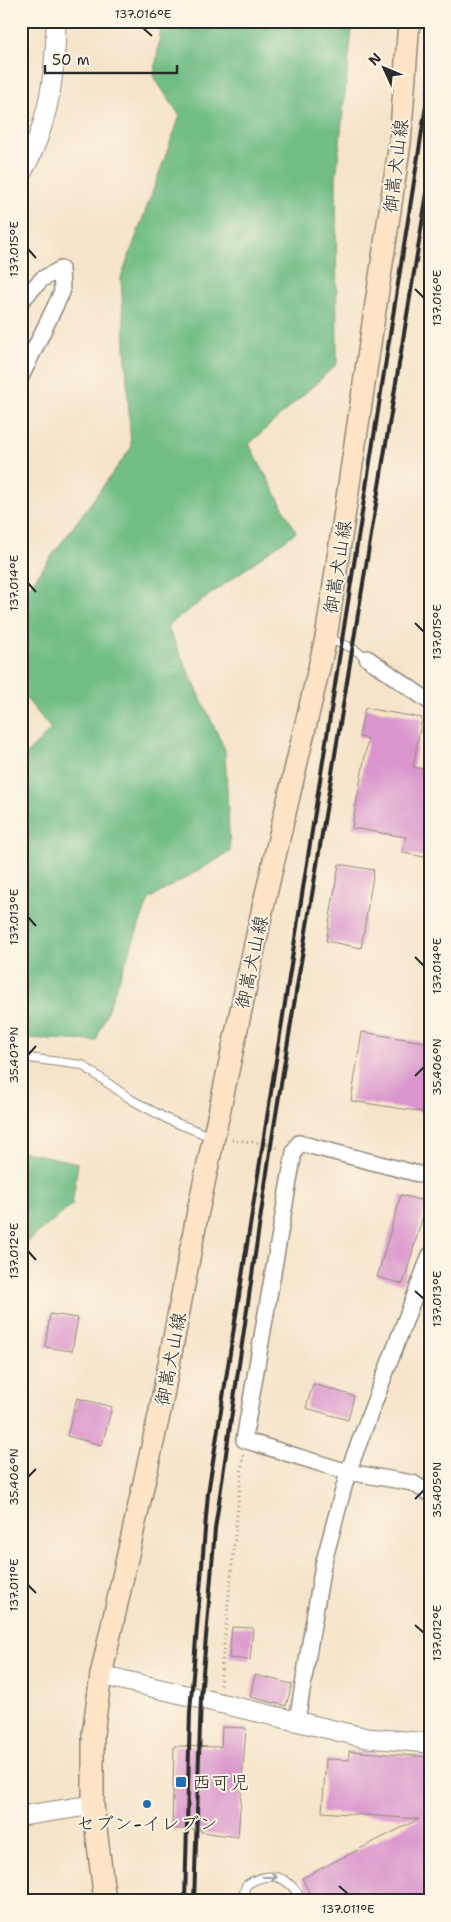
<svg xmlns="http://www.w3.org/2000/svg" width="451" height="1922" font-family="'Shantell Sans','Klee One',sans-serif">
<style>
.forest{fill:#72bd85;stroke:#4e7458}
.building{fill:#d995cc}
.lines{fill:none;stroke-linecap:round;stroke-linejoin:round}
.service-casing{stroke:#90887a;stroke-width:10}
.minor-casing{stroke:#90887a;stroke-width:18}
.tertiary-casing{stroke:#90887a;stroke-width:21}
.secondary-casing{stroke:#90887a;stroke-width:24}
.path{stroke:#90887a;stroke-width:3;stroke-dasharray:1 4;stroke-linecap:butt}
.service{stroke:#fff;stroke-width:8}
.minor{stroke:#fff;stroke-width:15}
.tertiary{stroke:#fff;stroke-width:19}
.secondary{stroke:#fee4c6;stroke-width:21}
.rail{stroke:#2b2b2b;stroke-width:4}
.oneway{stroke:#a0a0a0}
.ticks{fill:none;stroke:#2b2b2b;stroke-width:2}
.poi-dot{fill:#1f6fb2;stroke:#fcf5e5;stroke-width:2}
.labels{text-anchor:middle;stroke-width:4;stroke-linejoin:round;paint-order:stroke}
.street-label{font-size:19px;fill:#2b2b2b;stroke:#fcf5e5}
.poi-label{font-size:19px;fill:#2b2b2b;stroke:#fcf5e5;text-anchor:start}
.neatline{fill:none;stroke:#2b2b2b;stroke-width:2}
.ticks-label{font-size:12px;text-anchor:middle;fill:#2b2b2b}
</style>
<rect width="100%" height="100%" fill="#fcf5e5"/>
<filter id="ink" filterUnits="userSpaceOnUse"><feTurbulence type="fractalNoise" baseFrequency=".02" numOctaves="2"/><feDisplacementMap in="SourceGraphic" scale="10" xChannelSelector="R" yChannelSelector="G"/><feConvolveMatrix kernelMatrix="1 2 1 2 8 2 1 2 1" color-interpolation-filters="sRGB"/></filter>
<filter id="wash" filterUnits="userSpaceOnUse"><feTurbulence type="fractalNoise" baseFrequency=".0096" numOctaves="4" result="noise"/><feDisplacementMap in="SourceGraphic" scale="20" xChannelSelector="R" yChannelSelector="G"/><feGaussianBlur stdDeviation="1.12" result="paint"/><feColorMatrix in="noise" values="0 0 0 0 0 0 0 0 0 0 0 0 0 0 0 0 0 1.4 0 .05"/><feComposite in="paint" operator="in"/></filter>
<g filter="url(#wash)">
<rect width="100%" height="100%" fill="#f6e4ca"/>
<g class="forest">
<path d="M162 21H353L336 177 337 364 249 444 296 532 167 626 225 750 230 852 149 899 96 1041 21 1038V759L51 729 21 692V598L131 448 121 278 180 116 154 77Z"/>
<path d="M21 1151 78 1163 72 1205 21 1247Z"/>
</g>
<g id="blocks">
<g class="building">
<path d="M365 708 422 718 413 767 430 770V858L403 853 406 837 352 828 368 739 359 737Z"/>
<path d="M339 864 374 870 361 948 326 941Z"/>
<path d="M362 1032 430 1043V1113L351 1101Z"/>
<path d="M401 1195 427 1202 403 1284 377 1277Z"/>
<path d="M50 1314 78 1318 72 1351 45 1347Z"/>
<path d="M313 1384 354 1396 348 1420 306 1408Z"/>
<path d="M77 1398 112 1407 102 1445 67 1436Z"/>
<path d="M232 1627 253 1628 250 1660 229 1658Z"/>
<path d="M255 1675 292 1684 286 1706 250 1697Z"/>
<path d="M222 1727 246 1728 238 1837 201 1832V1829H172L174 1746 221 1747Z"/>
<path d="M349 1751 430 1757V1901H313L302 1878 419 1819 322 1812 326 1759 349 1760Z"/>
</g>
</g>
</g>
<g filter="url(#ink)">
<use href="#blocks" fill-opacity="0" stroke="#90887a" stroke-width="1"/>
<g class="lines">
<defs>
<g id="service">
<path d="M327 638 352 648 367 658"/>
<path d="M21 1057 82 1065 132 1100 169 1120 212 1137"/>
<path d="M242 1901 246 1885C270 1870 289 1875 302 1901"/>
</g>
<g id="minor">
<path d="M21 301 42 279 61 269 62 292 21 377"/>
<path d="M367 658 430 702"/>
<path d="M430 1177 299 1143 294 1152 244 1440 348 1472 413 1483 430 1494"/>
<path d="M297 1721 323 1565 348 1472 430 1255"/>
</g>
<g id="tertiary">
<path d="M21 174C48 129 56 72 56 21"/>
<path d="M101 1675 367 1738 430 1743"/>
<path d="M21 1816 93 1805"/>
</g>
<path id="secondary" d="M105 1901 93 1805V1734L101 1675 160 1411 198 1211 263 907 326 638 400 143 409 21"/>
</defs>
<use href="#service" class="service-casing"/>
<use href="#minor" class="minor-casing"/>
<use href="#tertiary" class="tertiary-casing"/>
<use href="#secondary" class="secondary-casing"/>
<g class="path">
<path d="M232 1140 262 1143 280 1148"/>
<path d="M220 1685 243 1455"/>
</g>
<use href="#service" class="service"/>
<use href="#minor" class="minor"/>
<use href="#tertiary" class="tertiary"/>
<use href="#secondary" class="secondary"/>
<g class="rail">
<path d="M185 1901 190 1712 208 1493 430 80"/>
<path d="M194 1901 201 1697 215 1529 271 1145 430 175"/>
</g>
</g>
<defs><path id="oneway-shaft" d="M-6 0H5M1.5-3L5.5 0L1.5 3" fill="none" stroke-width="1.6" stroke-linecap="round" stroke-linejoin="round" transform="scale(1.25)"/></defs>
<use class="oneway" href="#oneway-shaft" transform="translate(270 1877) rotate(2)"/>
</g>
<path class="ticks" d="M143 28 152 36M28 249 36 258M415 289 424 298M28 583 36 592M415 623 424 632M28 917 36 926M415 957 424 966M28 1055 36 1046M415 1076 424 1067M28 1251 36 1260M415 1291 424 1299M28 1477 36 1469M415 1499 424 1490M28 1585 36 1593M415 1625 424 1633M339 1886 348 1894"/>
<g class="poi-dot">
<rect x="175" y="1776" width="12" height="12" rx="2.5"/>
<circle cx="147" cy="1804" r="5"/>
</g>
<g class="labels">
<g class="street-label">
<text transform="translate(395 166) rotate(-83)" y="7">御嵩犬山線</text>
<text transform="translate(337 567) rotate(-81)" y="7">御嵩犬山線</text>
<text transform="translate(251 962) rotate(-78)" y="7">御嵩犬山線</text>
<text transform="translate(170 1359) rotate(-79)" y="7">御嵩犬山線</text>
</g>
<g class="poi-label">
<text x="192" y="1789">西可児</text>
<text x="147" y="1830" text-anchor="middle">セブン-イレブン</text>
</g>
</g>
<rect width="451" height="1922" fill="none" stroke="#fcf5e5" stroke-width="55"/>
<g transform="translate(384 68) rotate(314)" stroke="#fcf5e5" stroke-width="4" paint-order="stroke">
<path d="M0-4L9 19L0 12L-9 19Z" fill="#2b2b2b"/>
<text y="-8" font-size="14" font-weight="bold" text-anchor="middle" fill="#2b2b2b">N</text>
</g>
<path d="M45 65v8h132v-8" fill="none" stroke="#2b2b2b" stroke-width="2.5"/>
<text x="52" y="65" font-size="15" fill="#2b2b2b" stroke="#fcf5e5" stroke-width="4" paint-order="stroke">50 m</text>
<rect x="28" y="28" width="396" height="1866" class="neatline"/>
<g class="ticks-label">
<text x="143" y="18">137.016°E</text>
<text transform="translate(14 249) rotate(-90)" y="4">137.015°E</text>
<text transform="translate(437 298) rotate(-90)" y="4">137.016°E</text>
<text transform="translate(14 583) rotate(-90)" y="4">137.014°E</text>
<text transform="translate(437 632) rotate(-90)" y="4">137.015°E</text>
<text transform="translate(14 917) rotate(-90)" y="4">137.013°E</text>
<text transform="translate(437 966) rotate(-90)" y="4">137.014°E</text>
<text transform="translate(14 1055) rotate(-90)" y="4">35.407°N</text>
<text transform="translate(437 1067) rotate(-90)" y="4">35.406°N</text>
<text transform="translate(14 1251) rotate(-90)" y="4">137.012°E</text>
<text transform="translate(437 1299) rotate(-90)" y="4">137.013°E</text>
<text transform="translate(14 1477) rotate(-90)" y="4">35.406°N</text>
<text transform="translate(437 1490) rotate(-90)" y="4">35.405°N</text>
<text transform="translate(14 1585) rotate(-90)" y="4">137.011°E</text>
<text transform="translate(437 1633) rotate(-90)" y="4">137.012°E</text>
<text x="348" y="1913">137.011°E</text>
</g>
</svg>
